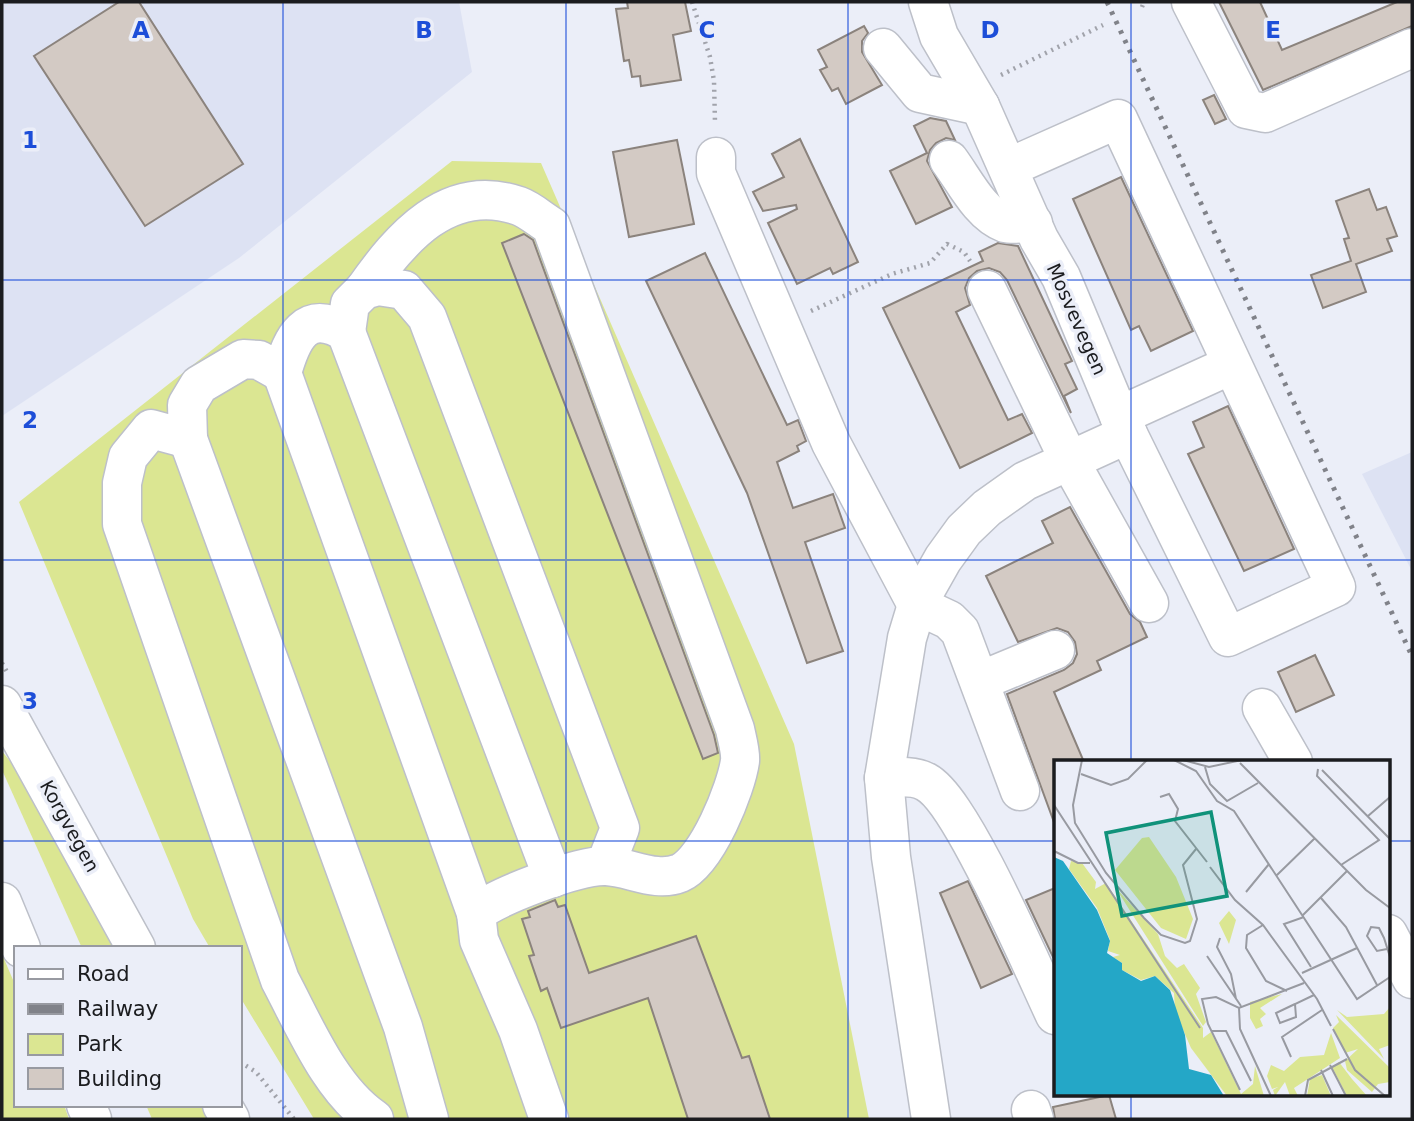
<svg xmlns="http://www.w3.org/2000/svg" width="1414" height="1121" font-family="'DejaVu Sans',sans-serif">
<style>
.built{fill:#dde2f3}
.green{fill:#dbe692}
.building{fill:#d3cac4;stroke:#8b837d;stroke-width:2}
.lines{fill:none;stroke-linecap:round;stroke-linejoin:round}
.minor-casing{stroke:#bdc0c9;stroke-width:41}
.highway-casing{stroke:#bdc0c9;stroke-width:41}
.path{stroke:#a1a3ab;stroke-width:4.5;stroke-dasharray:2 5;stroke-linecap:butt}
.minor{stroke:#fff;stroke-width:38}
.highway{stroke:#fff;stroke-width:38}
.rail{stroke:#808289;stroke-width:5;stroke-dasharray:3.5 7;stroke-linecap:butt}
.grid{fill:none;stroke:#1d4ed8;stroke-width:2;stroke-opacity:0.55}
.labels{text-anchor:middle;stroke-width:7;stroke-linejoin:round;paint-order:stroke}
.street-label{font-size:19px;fill:#1b1c1f;stroke:#ebeef8}
.inset-road{fill:none;stroke:#989aa1;stroke-width:2}
.view{fill:#10927a;fill-opacity:0.15;stroke:#10927a;stroke-width:3.5}
.inset-edge{fill:none;stroke:#1b1c1f;stroke-width:3.5}
.grid-label{font-size:23px;text-anchor:middle;font-weight:bold;fill:#1d4ed8;stroke:#ebeef8;stroke-width:7;stroke-linejoin:round;paint-order:stroke}
</style>
<rect width="100%" height="100%" fill="#ebeef8"/>
<g class="built">
<path d="M2 2H459L472 72 239 258 2 416Z"/>
<path d="M1412 452V571L1362 474Z"/>
</g>
<g class="green">
<path d="M452 161 541 163 794 744 869 1119H314L240 997V948H210L193 919 19 502Z"/>
<path d="M2 751 43 803 122 948H82L2 770Z"/>
<path d="M2 954 16 987V1105H64L69 1119H2Z"/>
<path d="M146 1105H209L216 1119H152Z"/>
</g>
<g class="building">
<path d="M119 2H139L243 164 145 226 34 56Z"/>
<path d="M627 2H685L691 31 673 35 681 80 641 86 640 76 632 77 629 60 624 61 616 9 628 8Z"/>
<path d="M1219 2H1260L1282 50 1397 2H1412V26L1263 90Z"/>
<path d="M864 26 868 33 862 41V52L882 85 846 104 838 88 832 91 820 70 827 67 818 50Z"/>
<path d="M1214 95 1226 119 1215 124 1203 100Z"/>
<path d="M930 118 946 121 955 140 946 138 936 143 930 150 927 161 952 207 916 224 890 171 927 153 914 126Z"/>
<path d="M800 139 858 262 833 274 830 268 797 284 768 223 797 209 796 205 763 211 753 192 784 177 772 154Z"/>
<path d="M677 140 694 224 629 237 613 152Z"/>
<path d="M1121 177 1193 331 1151 351 1139 326 1131 330 1073 199Z"/>
<path d="M1369 189 1377 210 1386 207 1397 236 1387 239 1392 251 1356 264 1366 292 1323 308 1311 275 1351 261 1344 239 1349 238 1336 201Z"/>
<path d="M524 234 533 240 714 735 718 753 703 759 502 243Z"/>
<path d="M998 243 1018 246 1072 361 1065 364 1077 389 1064 396 1071 413 1007 280 1000 272 989 268 977 271 969 278 965 288 970 305 956 312 1008 420 1022 414 1032 433 960 468 883 308 983 261 979 252Z"/>
<path d="M705 253 787 425 798 420 806 441 797 446 799 451 777 462 793 508 833 494 845 528 805 542 843 651 807 663 747 493 646 281Z"/>
<path d="M1228 406 1294 549 1244 571 1188 454 1204 447 1193 422Z"/>
<path d="M1070 507 1130 614 1140 622 1147 637 1097 661 1101 670 1054 692 1084 762H1055V825L1007 694 1064 670 1073 663 1077 654 1075 642 1068 632 1057 628 1018 642 986 576 1053 543 1042 521Z"/>
<path d="M1315 655 1334 695 1296 712 1278 672Z"/>
<path d="M968 881 1012 974 981 988 940 893Z"/>
<path d="M1055 888V956L1053 957 1026 900Z"/>
<path d="M555 900 558 907 565 905 589 973 696 936 742 1058 749 1056 770 1119H688L648 998 561 1028 547 988 541 991 529 956 534 955 522 919 530 917 528 911Z"/>
<path d="M1109 1095 1116 1119H1055L1053 1107Z"/>
</g>
<g class="lines">
<defs>
<g id="minor">
<path d="M928 2 939 36 980 106 1039 239 1061 277 1119 416 1228 637 1336 587 1118 119 1010 167"/>
<path d="M1191 2 1246 109 1265 113 1412 48"/>
<path d="M883 48 920 93 980 106"/>
<path d="M716 157V173L831 443 917 605 949 620 960 631 1020 791"/>
<path d="M949 160C964 180 980 214 1005 223 1013 225 1025 223 1033 223"/>
<path d="M364 290C400 239 448 181 519 206 530 210 541 220 551 226L735 729C737 739 741 752 740 761 736 789 707 861 680 873 656 883 630 867 606 866 578 865 498 896 476 913L479 940 518 1030 549 1119"/>
<path d="M987 290 1069 460 1149 603"/>
<path d="M346 332 553 878"/>
<path d="M282 373 476 913"/>
<path d="M1119 416 1231 365"/>
<path d="M188 439 403 1027 429 1119"/>
<path d="M980 681 1055 650"/>
<path d="M2 705 136 948"/>
<path d="M1262 708 1293 762"/>
<path d="M884 778C898 777 914 775 926 782 962 801 1034 971 1055 1015"/>
<path d="M1388 934 1412 979"/>
<path d="M222 1105 230 1119"/>
<path d="M1031 1110 1034 1119"/>
<path d="M374 1119C330 1089 305 1027 280 980L122 524V483L128 457 151 429 188 439 187 405 199 385 243 359 259 360 282 373C292 338 305 308 346 332L350 304 364 290 378 286 404 290 427 317 620 828 605 866"/>
<path d="M931 1119 891 857 884 778 907 638 917 605 943 559 964 530 987 508 1025 481 1128 434"/>
</g>
<g id="highway">
<path d="M2 902 21 948"/>
<path d="M86 1105 92 1119"/>
</g>
</defs>
<use href="#minor" class="minor-casing"/>
<use href="#highway" class="highway-casing"/>
<g class="path">
<path d="M692 2 710 57 714 81 715 123"/>
<path d="M1142 7 1144 2"/>
<path d="M1001 75 1103 25"/>
<path d="M811 311 892 274 930 263 947 244 964 252 970 261"/>
<path d="M2 663 7 672"/>
<path d="M240 1062 256 1072 294 1119"/>
</g>
<use href="#minor" class="minor"/>
<use href="#highway" class="highway"/>
<path class="rail" d="M1107 2 1412 656"/>
</g>
<path class="grid" d="M283 2V1119M566 2V1119M848 2V1119M1131 2V762M2 280H1412M2 560H1412M2 841H1055M1388 841H1412M1131 1095V1119"/>
<g class="labels">
<g class="street-label">
<text transform="translate(1077 319) rotate(66)" y="7">Mosvevegen</text>
<text transform="translate(70 826) rotate(61)" y="7">Korgvegen</text>
</g>
</g>
<g transform="translate(1054 760)">
<rect width="336" height="336" fill="#ebeef8"/>
<path d="M95 77 122 117 139 159 132 179 107 168 61 110 88 78ZM17 101 28 103 42 122 41 129 52 123 149 268V278L157 272 187 334 199 324 201 306 210 336H173L137 288 121 251 120 233 101 216 87 220 68 210V203L59 197 66 195 54 191 56 180 43 148 15 109ZM61 127 104 174 111 196 123 208 130 204 146 228 142 234 152 262 149 266ZM175 151 182 160 175 184 165 163ZM228 234 206 248 212 254 206 259 209 266 202 269 196 258V242ZM336 247V285L325 289 330 299 283 250 293 257 330 254ZM282 255 336 308V322L324 324 318 332 293 310 291 301 304 289 291 293 279 268 285 262ZM277 273 286 298 240 328 244 336H236L231 322 221 336 219 330 224 327 218 329 213 316 217 305 230 311 246 297 270 295ZM285 302 298 319 313 336H293L278 307ZM268 315 277 336H253L256 319Z" fill="#dbe692"/>
<path d="M0 97 9 101 43 150 56 181 53 193 68 203V210L87 221 101 216 116 230 131 275 135 309 157 315 170 336H0Z" fill="#24a7c7"/>
<path class="inset-road" d="M28 0 19 45 21 63 52 113 90 158 107 175 131 183 136 181 143 159 129 105 142 89M120 0 142 11 163 41 180 51 303 239 336 217M129 0 155 7 188 0M186 3 312 130 336 148M151 7 156 24 173 41 204 23M264 9 263 16 325 80 287 105M268 10 336 79M27 14 57 25 74 19 93 0M106 37 115 34 124 49 121 61 153 102M0 45 146 268M314 56 336 37M0 91 24 103H36M156 107 181 140 209 165 263 239 277 266M223 115 260 79M192 132 215 104M267 138 292 167 323 225M249 155 293 111M250 157 230 164 257 207M209 165 193 175 192 188 212 221 233 231M164 184 166 178 163 187 177 214 182 239M333 189 323 191 313 176 317 167 325 168 330 178 336 197M153 196 187 246M248 213 303 188M241 244 222 253 226 263 242 257 241 244 260 235M185 248 186 269 217 336M279 269 301 310 331 336M157 271H172L197 321M237 297 228 277 268 250M276 305 292 336M267 310 279 336M186 330 154 264 148 239 162 237 185 248 250 223M251 336 254 320 293 299"/>
<path class="view" d="M157 52 173 136 68 156 52 73Z"/>
<rect width="336" height="336" class="inset-edge"/>
</g>
<g class="grid-label">
<text x="141" y="38">A</text>
<text x="424" y="38">B</text>
<text x="707" y="38">C</text>
<text x="990" y="38">D</text>
<text x="1273" y="38">E</text>
<text x="30" y="148">1</text>
<text x="30" y="428">2</text>
<text x="30" y="709">3</text>
</g>
<rect width="1414" height="1121" fill="none" stroke="#1b1c1f" stroke-width="7"/>
<rect x="14" y="946" width="228" height="161" fill="#ebeef8" stroke="#989aa1" stroke-width="2"/>
<rect x="28" y="969" width="35" height="10" fill="#ffffff" stroke="#989aa1" stroke-width="2"/>
<text x="77" y="981" font-size="21" fill="#1b1c1f">Road</text>
<rect x="28" y="1004" width="35" height="10" fill="#808289" stroke="#989aa1" stroke-width="2"/>
<text x="77" y="1016" font-size="21" fill="#1b1c1f">Railway</text>
<rect x="28" y="1034" width="35" height="21" fill="#dbe692" stroke="#989aa1" stroke-width="2"/>
<text x="77" y="1051" font-size="21" fill="#1b1c1f">Park</text>
<rect x="28" y="1068" width="35" height="21" fill="#d3cac4" stroke="#989aa1" stroke-width="2"/>
<text x="77" y="1086" font-size="21" fill="#1b1c1f">Building</text>
</svg>
